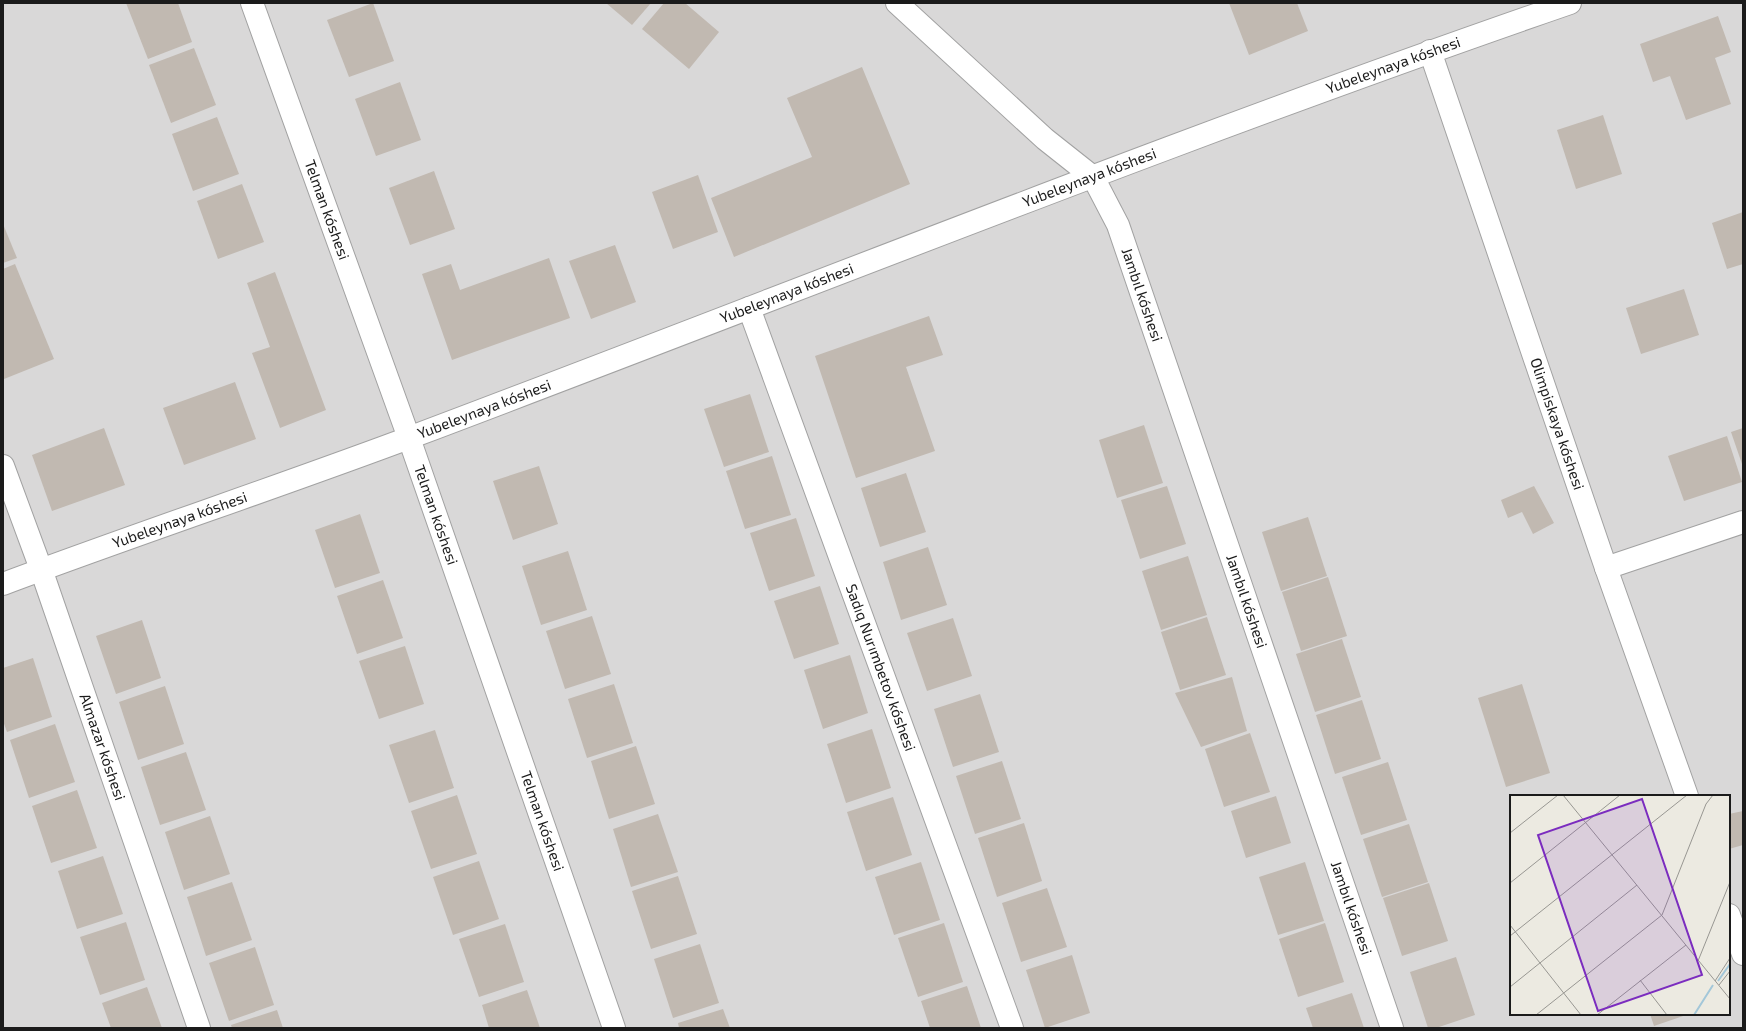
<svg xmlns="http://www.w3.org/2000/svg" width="1746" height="1031" font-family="'Exo 2',sans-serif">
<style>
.residential{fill:#d9d8d8;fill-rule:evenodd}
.building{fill:#c1b9b1}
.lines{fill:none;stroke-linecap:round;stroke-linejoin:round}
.minor-casing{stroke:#a2a2a2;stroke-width:24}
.minor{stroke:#fff;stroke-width:22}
.labels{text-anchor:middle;stroke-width:3;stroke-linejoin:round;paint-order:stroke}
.street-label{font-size:15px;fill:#1b1b1b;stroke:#fff}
.inset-river{fill:none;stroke:#a3c7d9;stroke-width:2}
.inset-road{fill:none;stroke:#989792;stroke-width:1}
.view{fill:#7b2cbf;fill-opacity:0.15;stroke:#7b2cbf;stroke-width:2}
.inset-edge{fill:none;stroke:#1b1b1b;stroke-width:2}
</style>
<rect width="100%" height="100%" fill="#eceae1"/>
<path class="residential" d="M3 3H1743V1028H3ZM1511 796H1729V1014H1511Z"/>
<g class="building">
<path d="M126 3H178L192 42 148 59Z"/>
<path d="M373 3 394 61 349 77 327 20Z"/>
<path d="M606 3H651L632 25Z"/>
<path d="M664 3H685L719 32 689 69 642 29Z"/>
<path d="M1229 3H1297L1308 31 1249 55Z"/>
<path d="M1718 16 1731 52 1715 58 1731 104 1686 120 1670 76 1653 82 1640 44Z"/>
<path d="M194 48 216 105 171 123 149 65Z"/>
<path d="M862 67 910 184 734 257 711 198 812 157 787 98Z"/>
<path d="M400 82 421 140 376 156 355 99Z"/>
<path d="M1603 115 1622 174 1576 189 1557 130Z"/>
<path d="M217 117 239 174 193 191 172 134Z"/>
<path d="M434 171 455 229 410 245 389 188Z"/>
<path d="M698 175 718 232 673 249 652 192Z"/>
<path d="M242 184 264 242 218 259 197 201Z"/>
<path d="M1743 212V264L1727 269 1712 223Z"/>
<path d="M3 224 17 258 3 263Z"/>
<path d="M615 245 636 302 591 319 569 261Z"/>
<path d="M549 258 570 318 452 360 422 274 451 264 460 290Z"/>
<path d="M15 264 54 359 4 379 3 269Z"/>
<path d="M275 272 326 410 280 428 252 353 270 347 247 283Z"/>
<path d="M1684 289 1699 335 1641 354 1626 308Z"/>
<path d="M929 316 943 355 906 367 935 451 856 478 815 356Z"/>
<path d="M235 382 256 439 184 465 163 408Z"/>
<path d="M750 394 769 452 724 467 704 409Z"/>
<path d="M1144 425 1163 483 1117 498 1099 440Z"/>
<path d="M104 428 125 485 52 511 32 455Z"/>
<path d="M1743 428V467L1731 432Z"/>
<path d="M1727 436 1742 482 1684 501 1668 456Z"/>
<path d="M772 456 791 515 745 529 726 471Z"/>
<path d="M539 466 558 524 513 540 493 481Z"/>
<path d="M906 473 926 532 880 547 861 488Z"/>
<path d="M1167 486 1186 544 1140 559 1121 500Z"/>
<path d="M1534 486 1554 523 1533 534 1522 512 1508 518 1501 500Z"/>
<path d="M360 514 380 573 335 588 315 530Z"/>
<path d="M1308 517 1327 576 1281 591 1262 532Z"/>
<path d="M796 518 815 576 769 591 750 533Z"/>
<path d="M928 547 947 605 901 620 883 562Z"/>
<path d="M568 551 587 610 541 625 522 566Z"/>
<path d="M1188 556 1207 615 1161 630 1142 571Z"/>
<path d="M1328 577 1347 636 1301 651 1282 592Z"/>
<path d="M383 580 403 638 357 654 337 596Z"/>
<path d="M820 586 839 644 794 659 774 601Z"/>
<path d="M592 616 611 674 565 689 546 631Z"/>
<path d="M1207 617 1226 675 1180 690 1161 632Z"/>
<path d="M953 618 972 676 927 691 907 633Z"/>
<path d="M142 620 161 678 116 694 96 636Z"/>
<path d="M1342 639 1361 697 1315 712 1296 654Z"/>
<path d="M405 646 424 704 379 719 359 661Z"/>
<path d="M850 655 868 713 823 729 804 670Z"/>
<path d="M33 658 52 717 7 732 3 721V668Z"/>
<path d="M1232 677 1247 731 1201 747 1175 693Z"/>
<path d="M614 684 633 743 587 758 568 699Z"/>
<path d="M1522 684 1550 773 1506 787 1478 698Z"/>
<path d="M165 686 184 744 138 760 119 702Z"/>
<path d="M980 694 999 752 953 767 934 709Z"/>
<path d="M1362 700 1381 759 1335 774 1316 715Z"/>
<path d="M55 724 75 782 29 798 10 740Z"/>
<path d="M872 729 891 788 846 803 827 744Z"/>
<path d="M435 730 454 788 409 803 389 745Z"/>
<path d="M1250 733 1270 792 1224 807 1205 749Z"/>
<path d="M636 746 655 804 609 819 591 761Z"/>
<path d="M186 752 206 810 160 825 141 767Z"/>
<path d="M1002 761 1021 819 975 834 956 776Z"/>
<path d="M1388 762 1407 820 1361 835 1342 777Z"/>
<path d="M77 790 97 848 51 863 32 806Z"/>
<path d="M457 795 477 854 431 869 411 811Z"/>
<path d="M1276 796 1291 843 1246 858 1231 811Z"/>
<path d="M893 797 912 855 866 871 847 812Z"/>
<path d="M1743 811V845L1729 849V814Z"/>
<path d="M658 814 678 872 631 887 613 829Z"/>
<path d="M210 816 230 874 184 890 165 832Z"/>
<path d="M1024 823 1042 881 997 897 978 838Z"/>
<path d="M1409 824 1428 882 1382 897 1363 839Z"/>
<path d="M103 856 123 914 77 929 58 871Z"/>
<path d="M479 861 499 919 453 935 433 877Z"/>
<path d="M921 862 940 920 894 935 875 877Z"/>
<path d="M1305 862 1324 921 1278 935 1259 877Z"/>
<path d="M678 876 697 934 651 949 632 891Z"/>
<path d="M232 882 252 940 206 956 187 897Z"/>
<path d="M1429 883 1448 941 1402 956 1383 898Z"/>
<path d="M1047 888 1067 947 1021 962 1002 903Z"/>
<path d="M126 922 145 980 100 995 80 937Z"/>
<path d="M944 923 963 982 918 997 898 938Z"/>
<path d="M1325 923 1344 982 1298 997 1279 939Z"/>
<path d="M505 924 524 982 479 997 459 939Z"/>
<path d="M700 944 719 1003 673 1018 654 959Z"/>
<path d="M255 947 274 1005 229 1021 209 963Z"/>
<path d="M1072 955 1090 1013 1045 1028 1026 970Z"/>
<path d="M1456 957 1475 1015 1436 1028H1428L1410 972Z"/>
<path d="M967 986 981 1028H930L921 1001Z"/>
<path d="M147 987 162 1028H111L102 1003Z"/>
<path d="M527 990 540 1028H489L482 1005Z"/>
<path d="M1352 993 1364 1028H1313L1306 1008Z"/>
<path d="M723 1009 730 1028H679L678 1023Z"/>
<path d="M277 1010 283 1028H232L231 1025Z"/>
<path d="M1650 1014H1689L1654 1026Z"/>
</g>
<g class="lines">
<defs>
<g id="minor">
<path id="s1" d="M252 3 409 438 614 1028"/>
<path id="s2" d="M897 3 1045 139 1093 177 1118 225 1392 1028"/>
<path id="s3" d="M1430 51 1606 568 1687 796"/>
<path id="s4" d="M749 308 1012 1028"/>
<path id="s5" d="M3 466 41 569 199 1028"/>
<path d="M1606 568 1743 522"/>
<path id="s6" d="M3 584C139 533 278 487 414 436 799 291 1181 137 1570 3"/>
<path d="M1729 915 1743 954"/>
</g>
</defs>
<use href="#minor" class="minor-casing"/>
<use href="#minor" class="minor"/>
</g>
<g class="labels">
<g class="street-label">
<text dy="5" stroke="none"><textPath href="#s6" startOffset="1484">Yubeleynaya kóshesi</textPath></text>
<text dy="5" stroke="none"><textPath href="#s6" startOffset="1160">Yubeleynaya kóshesi</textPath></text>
<text dy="5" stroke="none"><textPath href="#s1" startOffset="220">Telman kóshesi</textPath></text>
<text dy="5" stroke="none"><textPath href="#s6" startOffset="836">Yubeleynaya kóshesi</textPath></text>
<text dy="5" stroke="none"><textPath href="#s2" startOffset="390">Jambıl kóshesi</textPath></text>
<text dy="5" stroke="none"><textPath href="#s6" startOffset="512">Yubeleynaya kóshesi</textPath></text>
<text dy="5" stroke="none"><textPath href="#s3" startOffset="394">Olimpiskaya kóshesi</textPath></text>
<text dy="5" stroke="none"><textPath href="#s1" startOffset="544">Telman kóshesi</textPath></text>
<text dy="5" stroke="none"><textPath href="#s6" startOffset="188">Yubeleynaya kóshesi</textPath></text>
<text dy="5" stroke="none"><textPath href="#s2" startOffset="714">Jambıl kóshesi</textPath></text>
<text dy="5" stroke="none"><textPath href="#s4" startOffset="383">Sadıq Nurımbetov kóshesi</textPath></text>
<text dy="5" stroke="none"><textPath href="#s5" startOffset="298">Almazar kóshesi</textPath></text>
<text dy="5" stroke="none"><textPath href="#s1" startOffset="868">Telman kóshesi</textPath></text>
<text dy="5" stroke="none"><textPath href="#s2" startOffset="1038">Jambıl kóshesi</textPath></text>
</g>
</g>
<g transform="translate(1510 795)">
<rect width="220" height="220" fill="#eceae1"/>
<path class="inset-river" d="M208 186 220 169M184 220 203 190"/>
<path class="inset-road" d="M53 0 220 204M0 38 48 0M0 88 110 0M0 130 71 220M0 141 177 0M188 166 220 87M130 185 157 220M205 186 220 163M209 190 220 176M0 192 127 90M26 220 152 120 196 9 203 0M87 220 176 150"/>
<path class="view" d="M132 4 192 180 88 216 28 40Z"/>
<rect width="220" height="220" class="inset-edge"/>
</g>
<rect width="1746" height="1031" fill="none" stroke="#1b1b1b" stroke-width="8"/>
</svg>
